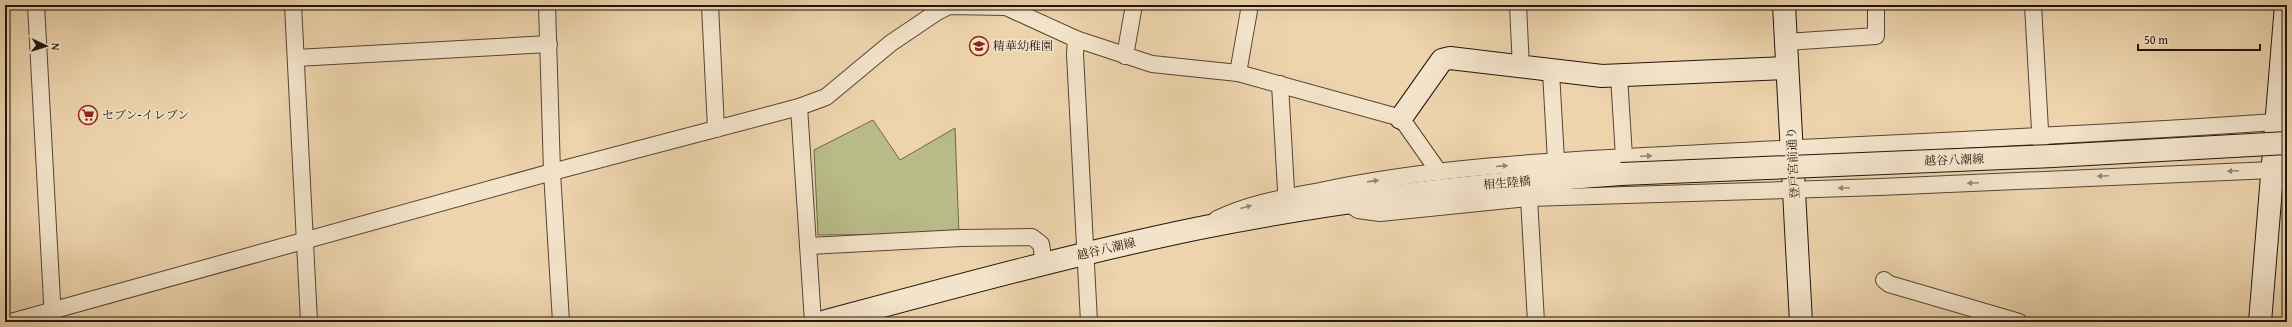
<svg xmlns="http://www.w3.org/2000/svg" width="2292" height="327" font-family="'Gentium Book Plus','Noto Serif JP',serif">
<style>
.green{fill:#b9bc89;stroke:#6d684b}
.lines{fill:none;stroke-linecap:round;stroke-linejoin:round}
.street-casing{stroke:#544535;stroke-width:18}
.secondary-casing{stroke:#21150d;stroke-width:24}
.street{stroke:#f3e3ca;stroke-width:16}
.secondary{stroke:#f3e3ca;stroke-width:22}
.secondary-bridge-casing{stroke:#21150d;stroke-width:24;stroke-linecap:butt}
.secondary-bridge{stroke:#f3e3ca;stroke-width:22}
.oneway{fill:#948675}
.labels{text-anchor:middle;stroke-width:3;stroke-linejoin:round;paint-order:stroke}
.poi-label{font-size:12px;fill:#21150d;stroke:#f3e3ca;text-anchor:start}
.street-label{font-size:12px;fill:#21150d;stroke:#f3e3ca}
</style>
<rect width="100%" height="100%" fill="#edd4ad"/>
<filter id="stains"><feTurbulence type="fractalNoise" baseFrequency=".005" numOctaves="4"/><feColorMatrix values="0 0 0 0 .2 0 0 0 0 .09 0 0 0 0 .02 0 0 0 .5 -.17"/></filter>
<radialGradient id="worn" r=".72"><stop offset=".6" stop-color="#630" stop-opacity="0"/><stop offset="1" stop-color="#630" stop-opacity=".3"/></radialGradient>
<path class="green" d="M873 120 900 160 955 128 959 234 818 235 814 150Z"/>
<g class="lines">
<defs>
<g id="street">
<path d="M36 5 53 320"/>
<path d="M293 5 309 322"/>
<path d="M547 5 552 172 561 322"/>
<path d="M710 5 716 129"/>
<path d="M1518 5 1521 68"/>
<path d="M2033 5 2041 148"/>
<path d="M1076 39 1075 54 1089 322"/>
<path d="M1786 42 1876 36V5"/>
<path d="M1125 56 1134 5"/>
<path d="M296 58 549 44"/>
<path d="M1551 72 1556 161"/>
<path d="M1238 73 1250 5"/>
<path d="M1619 76 1624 157"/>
<path d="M1280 84 1287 208"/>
<path d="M799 107 813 322"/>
<path d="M1529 198 1536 322"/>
<path d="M1348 203 1358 210 1380 213 1529 198 1880 187 2272 170"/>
<path d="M1217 219C1251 203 1283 198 1320 191 1433 167 1550 161 1666 155 1869 144 2073 136 2276 122"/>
<path d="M809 246 961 238 1032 237 1041 244 1044 263"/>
<path d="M1884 280 1889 284 2019 322"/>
<path d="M11 322 552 172 799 107 826 97 891 43 937 12 949 6 1006 7 1076 39 1152 64 1238 73 1401 118 1439 172"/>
</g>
<g id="secondary">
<path d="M1784 5 1801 322"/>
<path d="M1401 118 1442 60 1450 58 1602 76 1787 68"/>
<path d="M823 322C946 289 1070 255 1195 229 1336 200 1478 184 1621 174"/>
<path d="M2260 322 2286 5"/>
</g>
</defs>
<use href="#street" class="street-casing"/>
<use href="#secondary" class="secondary-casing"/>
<use href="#street" class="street"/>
<use href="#secondary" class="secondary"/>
<defs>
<path id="secondary-bridge" d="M1621 174 2053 156 2287 143"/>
</defs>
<use href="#secondary-bridge" class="secondary-bridge-casing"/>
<use href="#secondary-bridge" class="secondary-bridge"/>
</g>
<defs><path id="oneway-solid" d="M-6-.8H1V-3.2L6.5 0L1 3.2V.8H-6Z"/></defs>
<g class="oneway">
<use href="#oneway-solid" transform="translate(1646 156) rotate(-3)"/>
<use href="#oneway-solid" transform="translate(1502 166) rotate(-5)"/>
<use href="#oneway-solid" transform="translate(2233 171) rotate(178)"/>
<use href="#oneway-solid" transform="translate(2103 176) rotate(177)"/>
<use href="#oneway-solid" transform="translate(1373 181) rotate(-8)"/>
<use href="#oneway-solid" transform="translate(1973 183) rotate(178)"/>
<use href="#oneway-solid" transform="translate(1844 188) rotate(178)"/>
<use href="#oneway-solid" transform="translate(1246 207) rotate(-15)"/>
</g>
<defs>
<symbol id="school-ring" viewBox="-11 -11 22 22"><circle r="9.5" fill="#f3e3ca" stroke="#8f2418" stroke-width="1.5"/><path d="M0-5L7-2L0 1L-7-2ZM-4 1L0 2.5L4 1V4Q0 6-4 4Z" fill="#8f2418"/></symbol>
<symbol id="supermarket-ring" viewBox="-11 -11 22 22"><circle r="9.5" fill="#f3e3ca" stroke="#8f2418" stroke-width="1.5"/><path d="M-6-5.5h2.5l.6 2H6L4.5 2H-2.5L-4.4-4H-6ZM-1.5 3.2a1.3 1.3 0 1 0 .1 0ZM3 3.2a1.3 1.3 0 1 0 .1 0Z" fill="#8f2418"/></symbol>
</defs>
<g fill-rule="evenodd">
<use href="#school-ring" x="968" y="35" width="22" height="22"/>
<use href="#supermarket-ring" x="77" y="104" width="22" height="22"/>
</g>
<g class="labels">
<g class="poi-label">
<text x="993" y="50">精華幼稚園</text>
<text x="102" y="119">セブン-イレブン</text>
</g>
<g class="street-label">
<text transform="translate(1954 160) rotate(-2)" y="4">越谷八潮線</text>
<text transform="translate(1793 163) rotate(-93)" y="4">登戸宮前通り</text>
<text transform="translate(1507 183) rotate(-5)" y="4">相生陸橋</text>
<text transform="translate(1106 249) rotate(-13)" y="4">越谷八潮線</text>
</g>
</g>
<rect width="2292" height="327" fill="none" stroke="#edd4ad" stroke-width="20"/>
<rect x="6" y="6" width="2280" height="315" fill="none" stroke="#21150d" stroke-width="2"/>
<rect x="10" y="10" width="2272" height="307" fill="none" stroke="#21150d"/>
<g transform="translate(46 46) rotate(94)" stroke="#f3e3ca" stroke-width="3" paint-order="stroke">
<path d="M0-3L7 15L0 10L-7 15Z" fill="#21150d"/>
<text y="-6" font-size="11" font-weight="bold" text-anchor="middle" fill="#21150d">N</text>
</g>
<path d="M2138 44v6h122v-6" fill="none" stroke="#21150d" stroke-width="2"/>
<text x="2144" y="44" font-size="12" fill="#21150d" stroke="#f3e3ca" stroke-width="3" paint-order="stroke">50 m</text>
<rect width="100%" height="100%" filter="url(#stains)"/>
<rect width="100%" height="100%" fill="url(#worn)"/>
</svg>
